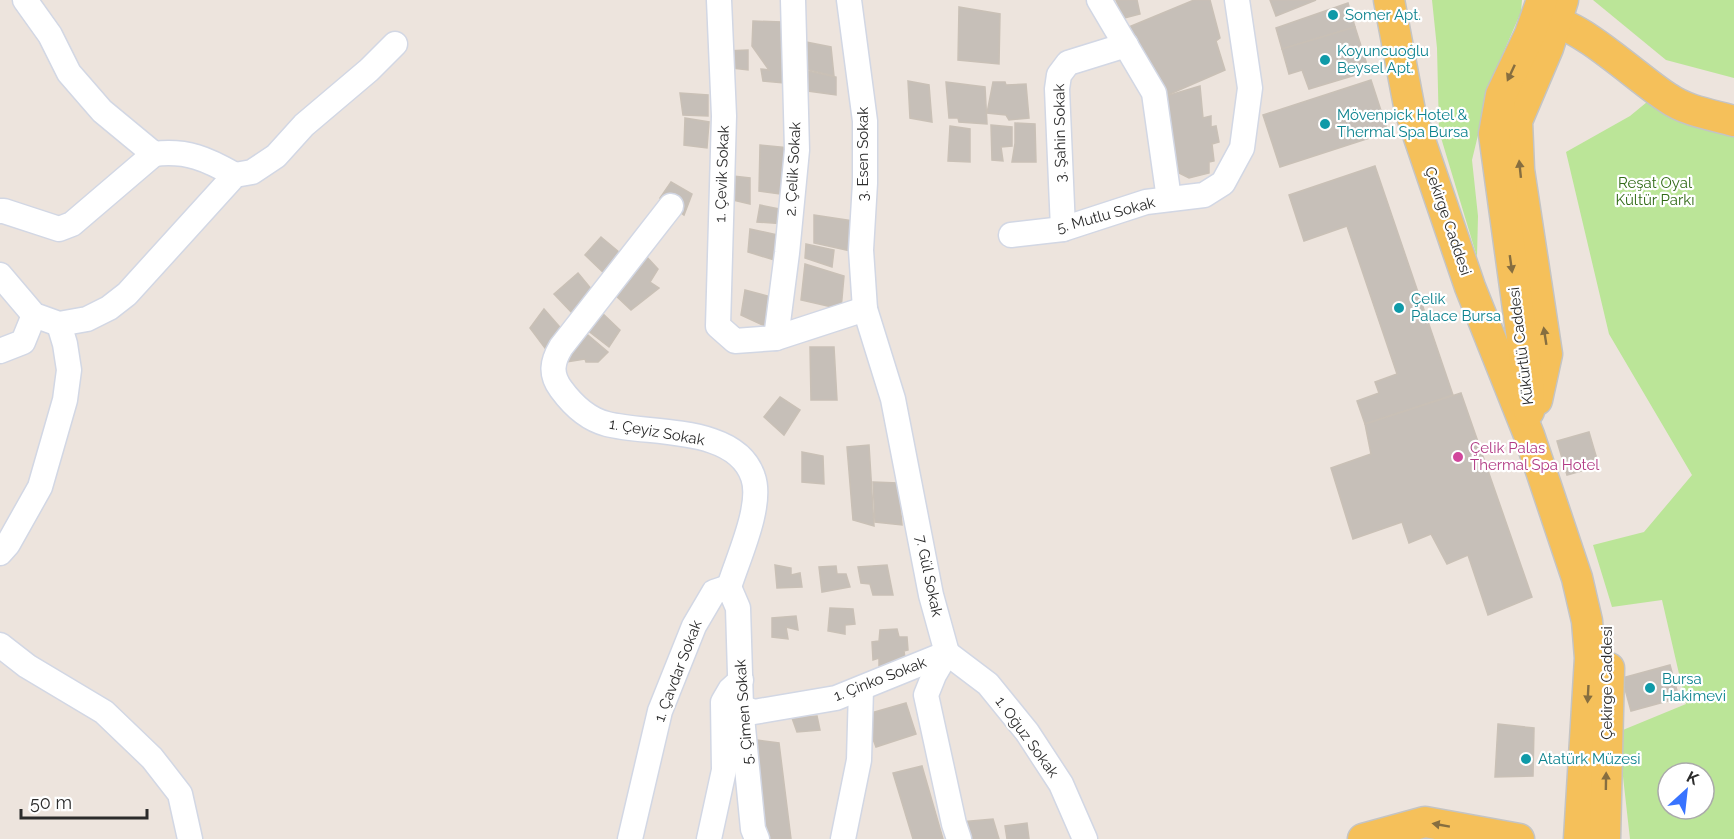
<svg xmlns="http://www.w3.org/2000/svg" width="1734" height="839" font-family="Raleway,sans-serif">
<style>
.green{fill:#bbe598;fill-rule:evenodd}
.building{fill:#c6bfb8;stroke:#c9c0b6;stroke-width:1.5}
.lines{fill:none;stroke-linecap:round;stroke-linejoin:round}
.minor-casing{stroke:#d2d7e4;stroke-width:27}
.major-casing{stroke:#c4c4c4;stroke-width:33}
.minor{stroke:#fff;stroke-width:24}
.major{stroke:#f5c05a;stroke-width:30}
.oneway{fill:#866e40}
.culture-dot{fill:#0f9aa8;stroke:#fff;stroke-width:2}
.hotel-dot{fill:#d1479c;stroke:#fff;stroke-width:2}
.labels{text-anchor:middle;stroke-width:4.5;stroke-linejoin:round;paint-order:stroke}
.culture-label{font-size:15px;fill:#0d838f;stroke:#fff;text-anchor:start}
.street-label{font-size:15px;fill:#2b2b2b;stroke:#fff}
.park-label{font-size:15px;fill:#326b18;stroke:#fff}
.hotel-label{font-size:15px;fill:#b23c85;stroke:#fff;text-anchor:start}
</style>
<rect width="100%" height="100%" fill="#ede4dd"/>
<g class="green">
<path d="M1432 0H1522L1521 12 1491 81 1472 160 1478 216 1477 257 1439 131 1437 48Z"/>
<path d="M1593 0H1734V78L1666 60Z"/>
<path d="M1647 102 1728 135H1734V839H1630L1618 732 1686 704 1662 600 1612 607 1593 545 1644 532 1692 475 1609 334 1566 152 1630 116ZM1668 773H1704V809H1668Z"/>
</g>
<g class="building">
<path d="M1116 0H1137L1140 14 1124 18Z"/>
<path d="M1194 0H1210L1220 38 1216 41 1225 70 1163 97 1129 27Z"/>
<path d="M1270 0H1316L1276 16Z"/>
<path d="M1348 3 1355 27 1282 49 1276 28Z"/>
<path d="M959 7 1000 14 999 64 958 60Z"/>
<path d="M753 21 782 22 784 83 763 81 761 69 769 70 752 46Z"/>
<path d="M1355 27 1369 71 1309 89 1302 70 1289 74 1282 49Z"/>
<path d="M796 40 831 47 834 76 797 67Z"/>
<path d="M748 50V70L724 67 725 51Z"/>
<path d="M808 71 836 77V95L808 91Z"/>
<path d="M1371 80 1388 132 1280 167 1263 115Z"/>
<path d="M908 81 929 85 932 122 910 118Z"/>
<path d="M946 82 985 87 987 124 959 122 958 118H949Z"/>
<path d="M993 82H1005L1006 85 1026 84 1029 118 1009 120 1006 115 987 113Z"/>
<path d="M1200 86 1203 118 1211 116V127L1216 126 1219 142 1212 144 1214 161 1209 162V173L1189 178 1179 173 1178 167 1171 170 1163 97Z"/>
<path d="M680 93 708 95V116L683 115Z"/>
<path d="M685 118 709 122 707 148 684 145Z"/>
<path d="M1015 123 1035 124 1036 162H1012L1015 143Z"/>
<path d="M991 125 1012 127V146L1001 147 1003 161 992 160Z"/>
<path d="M950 126 970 129V162L948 161Z"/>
<path d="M760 145 790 148 787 195 759 191Z"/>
<path d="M1375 166 1453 395 1365 424 1357 401 1379 393 1375 382 1397 374 1347 226 1304 241 1289 195Z"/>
<path d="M724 175 750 178V204L724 198Z"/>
<path d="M671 182 692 194 684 215 660 198Z"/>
<path d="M760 205 785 210V224L757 222Z"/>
<path d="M814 215 853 221 851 251 814 243Z"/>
<path d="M750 229 787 237 781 262 748 252Z"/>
<path d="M601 237 626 258 609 278 585 255Z"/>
<path d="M806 244 834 250 832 267 805 258Z"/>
<path d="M645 255 658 269 650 282 659 288 631 310 614 294Z"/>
<path d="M805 264 844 276 841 309 801 300Z"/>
<path d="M578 273 597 296 578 319 554 294Z"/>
<path d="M745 290 775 298 769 328 741 315Z"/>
<path d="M544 309 565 333 548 352 530 328Z"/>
<path d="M600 311 620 330 609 347 586 329Z"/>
<path d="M582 330 608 352 598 362H586L585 359 566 362Z"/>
<path d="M810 347H834L837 400H811Z"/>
<path d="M1461 393 1532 597 1488 615 1468 555 1447 564 1431 534 1409 543 1402 522 1353 539 1331 468 1371 454 1365 424Z"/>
<path d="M780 397 800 410 784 435 764 417Z"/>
<path d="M1589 432 1599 466 1567 475 1557 441Z"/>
<path d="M869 445 874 526 853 520 847 447Z"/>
<path d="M802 452 823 456 824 484 802 482Z"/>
<path d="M873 482 898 483 902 525 875 522Z"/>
<path d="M775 565 791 568V575L800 573 802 587 777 588Z"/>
<path d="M887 565 893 595H873L870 584 861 583 858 567Z"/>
<path d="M836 566 837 574H846L850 587 822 592 819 567Z"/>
<path d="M830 608 853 609 855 624 845 625V634L828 631Z"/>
<path d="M796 616 798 630 786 627 788 639 772 637V618Z"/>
<path d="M897 629 899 637H907L908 650 904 651 905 658 896 659 897 665 879 666V658L873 660 872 642 879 641 880 630Z"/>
<path d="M1670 665 1679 698 1631 711 1622 678Z"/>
<path d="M906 703 916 734 876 747 864 715Z"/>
<path d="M817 716 820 730 797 732 792 718Z"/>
<path d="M1498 724 1534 728 1533 776 1495 777Z"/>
<path d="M750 739 779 743 791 839H761Z"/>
<path d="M922 766 943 839H913L893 773Z"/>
<path d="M993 819 999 839H966L960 822Z"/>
<path d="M1027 823 1029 839H1007L1005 826Z"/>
</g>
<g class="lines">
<defs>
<g id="minor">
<path d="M25 0 50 35 69 73 102 111 154 154C187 150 207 159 235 175"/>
<path d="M719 0 724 116 718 326 735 341 776 338 865 309"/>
<path d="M849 0 865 121V183L861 250 865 309 893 399 931 595 947 653 934 675 926 695 954 824 959 839"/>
<path d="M1099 0 1154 93 1169 199"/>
<path d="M671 206 561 347C552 362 550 374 561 389 572 404 587 419 607 424 650 435 736 425 753 477 763 505 738 558 729 587"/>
<path d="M0 211H4L59 229 72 224 154 154"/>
<path d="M1063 229 1057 89 1059 75 1068 63 1126 45"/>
<path d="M1011 235 1063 229 1146 202 1204 195 1223 183 1242 148 1250 88 1237 0"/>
<path d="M0 275 34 315 59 324 87 319 109 308 127 294 235 175 252 172 276 156 304 125 369 70 395 44"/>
<path d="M776 338 787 253 797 150 793 0"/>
<path d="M0 351 23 342 34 315"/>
<path d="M0 553 8 544 40 487 65 400 69 370 65 344 59 324"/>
<path d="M729 587 738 608 741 707 753 829 757 839"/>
<path d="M0 645 27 666 104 712 152 758 180 794 190 839"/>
<path d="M741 707 754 712 836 698 947 653 988 684 1027 732 1061 784 1085 839"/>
<path d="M630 839 660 711 694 626 714 592 729 587"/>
<path d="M709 839 724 770 723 702 730 690 741 680"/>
<path d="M843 839 859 760 861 689"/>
</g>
<g id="major">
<path d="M1389 0 1410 111 1470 287 1529 435 1577 578 1587 621 1590 658 1579 839"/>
<path d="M1538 29C1544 25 1548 23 1555 23 1582 26 1642 82 1668 98 1686 111 1713 115 1734 121"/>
<path d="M1537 400 1547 354 1519 170 1517 121 1548 48 1563 0"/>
<path d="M1529 411 1528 382 1494 134 1501 95 1530 34 1542 0"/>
<path d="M1363 839 1425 822 1519 839"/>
<path d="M1605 839 1609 668"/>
</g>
</defs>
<use href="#minor" class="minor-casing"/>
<use href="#major" class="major-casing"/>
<use href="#minor" class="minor"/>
<use href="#major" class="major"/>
</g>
<defs><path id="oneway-solid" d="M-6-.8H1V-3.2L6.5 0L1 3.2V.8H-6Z" transform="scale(1.5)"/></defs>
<g class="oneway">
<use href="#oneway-solid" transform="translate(1511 73) rotate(115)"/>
<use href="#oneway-solid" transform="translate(1520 169) rotate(-96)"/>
<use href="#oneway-solid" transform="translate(1511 264) rotate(82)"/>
<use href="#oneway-solid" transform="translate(1545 336) rotate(-99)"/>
<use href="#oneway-solid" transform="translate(1588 694) rotate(93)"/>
<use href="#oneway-solid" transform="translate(1606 781) rotate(-89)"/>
<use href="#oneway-solid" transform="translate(1441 825) rotate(-170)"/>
</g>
<g class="culture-dot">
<circle cx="1333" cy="15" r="6"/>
<circle cx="1325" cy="60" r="6"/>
<circle cx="1325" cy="124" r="6"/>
<circle cx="1399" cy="308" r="6"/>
<circle cx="1650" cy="688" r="6"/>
<circle cx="1526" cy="759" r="6"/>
</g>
<circle class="hotel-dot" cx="1458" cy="457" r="6"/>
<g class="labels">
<g class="culture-label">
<text x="1345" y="20">Somer Apt.</text>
<text x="1337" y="56">Koyuncuoğlu<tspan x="1337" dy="17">Beysel Apt.</tspan></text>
<text x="1337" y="120">Mövenpick Hotel &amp;<tspan x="1337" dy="17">Thermal Spa Bursa</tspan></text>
<text x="1411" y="304">Çelik<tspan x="1411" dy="17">Palace Bursa</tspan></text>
<text x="1662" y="684">Bursa<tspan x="1662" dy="17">Hakimevi</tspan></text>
<text x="1538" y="764">Atatürk Müzesi</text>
</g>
<g class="street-label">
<text transform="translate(1060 133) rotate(-91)" y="5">3. Şahin Sokak</text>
<text transform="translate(863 154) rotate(-90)" y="5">3. Esen Sokak</text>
<text transform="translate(793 169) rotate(-87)" y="5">2. Çelik Sokak</text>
<text transform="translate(722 174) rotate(-88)" y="5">1. Çevik Sokak</text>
<text transform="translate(1106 215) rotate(-15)" y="5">5. Mutlu Sokak</text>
<text transform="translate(1448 221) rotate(71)" y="5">Çekirge Caddesi</text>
<text transform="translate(1521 346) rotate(-97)" y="5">Kükürtlü Caddesi</text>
<text transform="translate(657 432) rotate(10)" y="5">1. Çeyiz Sokak</text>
<text transform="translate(929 576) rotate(78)" y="5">7. Gül Sokak</text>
<text transform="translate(678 671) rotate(-69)" y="5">1. Çavdar Sokak</text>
<text transform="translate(880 679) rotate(-21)" y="5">1. Çinko Sokak</text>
<text transform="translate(1607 683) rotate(-90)" y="5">Çekirge Caddesi</text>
<text transform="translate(744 712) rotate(-94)" y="5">5. Çimen Sokak</text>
<text transform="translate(1027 737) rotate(54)" y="5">1. Oğuz Sokak</text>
</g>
<g class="park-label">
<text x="1655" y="188">Reşat Oyal<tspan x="1655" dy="17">Kültür Parkı</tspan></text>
</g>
<g class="hotel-label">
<text x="1470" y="453">Çelik Palas<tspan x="1470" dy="17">Thermal Spa Hotel</tspan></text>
</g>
</g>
<g transform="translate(1686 791) rotate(27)"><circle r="28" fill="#ffffff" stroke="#aaaaaa" stroke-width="1.5"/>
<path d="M0-4.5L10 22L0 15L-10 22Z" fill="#3873ff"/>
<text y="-9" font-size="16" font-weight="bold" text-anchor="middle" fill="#2b2b2b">K</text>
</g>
<path d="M21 809v9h126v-9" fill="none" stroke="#2b2b2b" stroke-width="3"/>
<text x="30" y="809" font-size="18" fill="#2b2b2b" stroke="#ffffff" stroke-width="4.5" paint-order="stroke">50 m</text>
</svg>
